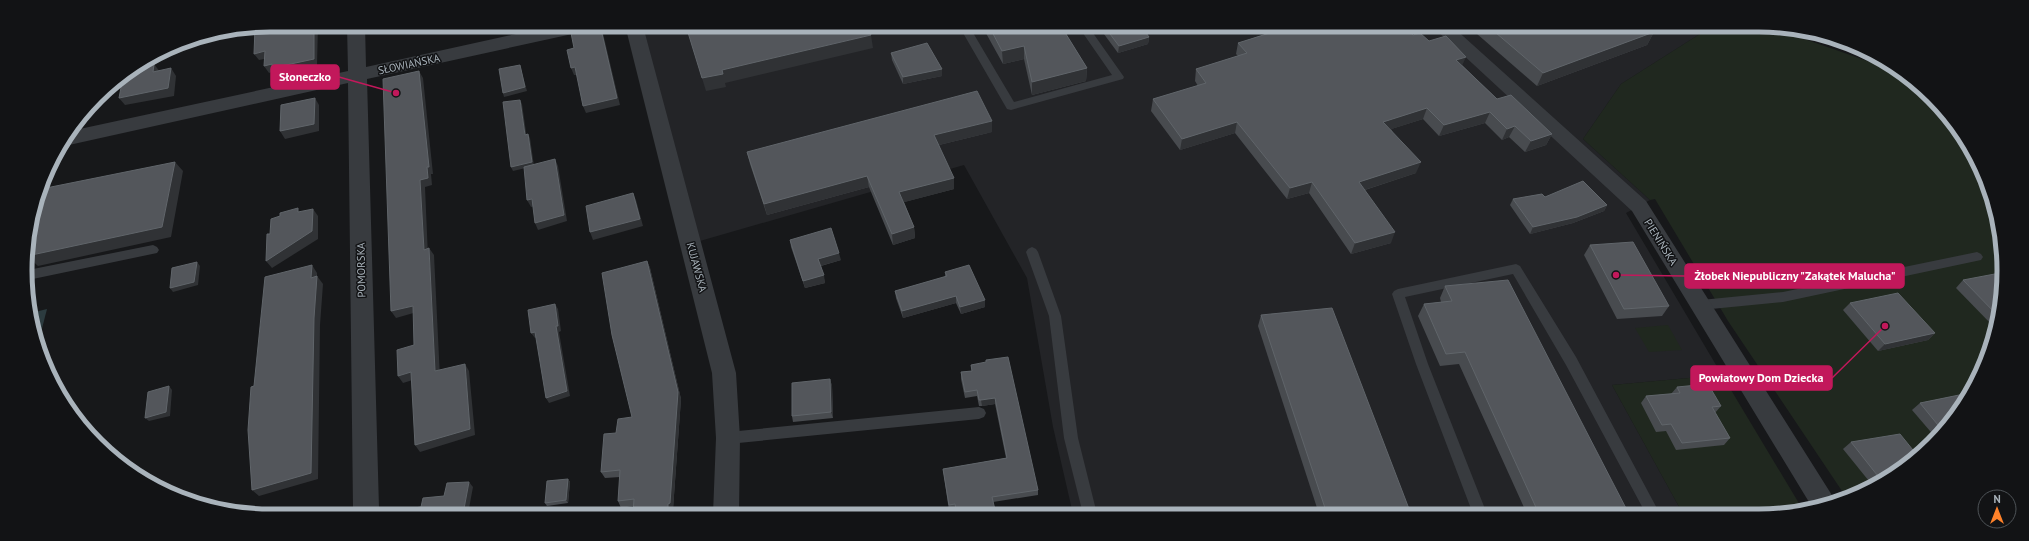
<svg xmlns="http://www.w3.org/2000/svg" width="2029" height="541" font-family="'PT Sans',sans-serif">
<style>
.built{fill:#232427}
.green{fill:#20281f}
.water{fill:#2c3b3f}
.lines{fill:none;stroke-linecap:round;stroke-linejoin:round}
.lane{fill:#383b3f;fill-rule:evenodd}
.street{fill:#383b3f;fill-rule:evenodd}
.rail-casing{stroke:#4b5054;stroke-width:4}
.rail{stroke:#121315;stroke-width:2.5;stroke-dasharray:8;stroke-linecap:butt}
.wall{fill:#484b4f}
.shaded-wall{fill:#303235}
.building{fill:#53565b;stroke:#60656a}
.labels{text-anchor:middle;stroke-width:3;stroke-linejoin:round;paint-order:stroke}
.street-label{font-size:11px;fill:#a9b3bb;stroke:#121315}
.rim{fill:none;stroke:#a9b3bb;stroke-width:5}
.leader{fill:none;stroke:#c2185b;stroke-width:1.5}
.callout-dot{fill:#c2185b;stroke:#121315;stroke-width:1.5}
.callout{fill:#c2185b;stroke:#c2185b;stroke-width:1.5}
.callout-label{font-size:12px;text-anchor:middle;font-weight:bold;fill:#fff}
</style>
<rect width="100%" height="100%" fill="#17181a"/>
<path class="built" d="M636 26 1688 27 1703 32 1621 84 1583 139 1650 200 1626 213 1722 375 1612 385 1683 514H1073L1053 427 1027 278 964 165 693 243Z"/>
<g class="green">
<path d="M1708 27H1770L1896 71 1953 121 1996 207 2002 303 1979 379 1932 444 1867 491 1846 497 1728 321 1655 199 1650 200 1583 139 1621 84 1703 32Z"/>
<path d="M1668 325 1682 350 1649 352 1635 328Z"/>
<path d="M1722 375 1803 510 1790 514H1683L1612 385Z"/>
</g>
<path class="water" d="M47 309 38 344 33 334 31 313Z"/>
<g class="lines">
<g class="lane">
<path d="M959 26H969L1014 102 1112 75 1078 26H1088L1124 77 1123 79 1011 110 1007 109Z"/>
<path d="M153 245 157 247 159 250 157 253 28 280V270Z"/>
<path d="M1032 247 1036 249 1038 252 1061 316 1078 438 1097 514H1083L1064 438 1049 316 1026 252 1028 249Z"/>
<path d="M1977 252 1981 254 1983 257 1981 260 1783 302 1701 310 1697 308 1695 305 1697 302 1701 300 1783 292Z"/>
<path d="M1516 264 1520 266 1576 357 1660 514H1646L1566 365 1513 274 1405 297 1428 364 1487 514H1473L1416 364 1392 294 1394 291 1398 289Z"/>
<path d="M979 407 984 409 986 413 984 417 979 419 728 444 723 442 721 438 723 434 728 432Z"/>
</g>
<g class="street">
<path d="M347 25H365L366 67 557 25H595L592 29 586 31 367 79 379 508 377 514H351L353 508 348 83 69 145 64 144 75 130 348 71Z"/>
<path d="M625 25 643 26 736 373 740 438 739 514H713L716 438 712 373Z"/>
<path d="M1433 27H1453L1646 201 1835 500 1812 507 1632 211Z"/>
</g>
<defs>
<path id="rail" d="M1787 27 1885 61"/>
</defs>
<use href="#rail" class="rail-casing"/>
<use href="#rail" class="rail"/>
</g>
<g class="wall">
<path d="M982 26H1061L1087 68 1086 81 1032 95 1024 59 1003 64Z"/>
<path d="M1098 26H1141L1149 37 1148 44 1118 53Z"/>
<path d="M1283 26 1404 27 1413 35 1429 41 1462 65 1497 99 1552 134 1546 145 1525 152 1509 137 1502 140 1485 123 1439 136 1423 119 1391 129 1416 173 1365 190 1391 243 1351 254 1309 193 1287 199 1235 133 1180 150 1151 111 1153 99 1198 86 1195 81 1196 69 1238 56 1236 54 1238 43 1285 28Z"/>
<path d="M1469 27H1647L1654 32 1647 45 1537 86Z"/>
<path d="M891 53 942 69V76L903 84 892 60Z"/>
<path d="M992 132 939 145 954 189 904 202 914 227 915 238 893 245 869 187 767 215 750 164 747 152Z"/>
<path d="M1545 197 1607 205 1604 211 1573 223 1530 234 1510 205 1513 199Z"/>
<path d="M790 240 841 260 821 266 825 283 805 288 791 247Z"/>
<path d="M1590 245 1669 306 1662 316 1617 319 1584 255Z"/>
<path d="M647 261 650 268 681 399 673 509 671 510V514H633V506L621 508 618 501 620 477 605 478 601 472 616 433 632 417Z"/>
<path d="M945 272 985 307 961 314 956 303 903 318 896 298 895 291 945 277Z"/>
<path d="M1963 280 2002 303 1995 326H1993L1956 288Z"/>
<path d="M1445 286 1629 514H1527L1459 364 1440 366 1418 316 1424 304 1441 302 1440 298Z"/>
<path d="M1850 303 1935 333 1928 340 1878 351 1843 310Z"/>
<path d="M1261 315 1411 514H1319L1258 326Z"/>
<path d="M986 360 1038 490V495L993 502 996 514H956L955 509 949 511 943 469 1006 458 995 404 982 406H979L977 396 965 398 961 379V372L972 371 971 365 986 363Z"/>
<path d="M830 379 832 386 833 418 793 422 792 416Z"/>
<path d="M1677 387 1721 406 1715 413 1730 438 1724 445 1676 450 1666 431 1656 432 1641 403 1646 396 1671 394Z"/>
<path d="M1969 393 1936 438 1912 410 1920 403Z"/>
<path d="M1851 442 1917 455 1873 486 1843 449Z"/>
<path d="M568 479 570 482 568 503 547 506 545 503Z"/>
</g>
<g class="shaded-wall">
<path d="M314 25H318L317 65 276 74 274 71 269 73 264 66Z"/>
<path d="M391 25H410L394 29Z"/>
<path d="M600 25H601L620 105 586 113 583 106Z"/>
<path d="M1654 32 1647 45 1537 86 1543 73Z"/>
<path d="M871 35 873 48 725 83 726 87 706 91 702 78 722 70Z"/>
<path d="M1149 37 1148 44 1118 53 1119 46Z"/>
<path d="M1024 46V59L1003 64 1002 51Z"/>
<path d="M265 51 269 58 259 60 254 54Z"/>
<path d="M1466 57 1461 68 1456 60Z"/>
<path d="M154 64 160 72H153Z"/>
<path d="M520 65 521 69 527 91 504 97 503 93Z"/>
<path d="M575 67 578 75H574L571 68Z"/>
<path d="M171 68 176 76 174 96 125 105 119 98Z"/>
<path d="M1087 68 1086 81 1032 95V82Z"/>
<path d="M942 69V76L903 84V77Z"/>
<path d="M419 71 423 78 433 174H431L432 185 425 187 428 257 424 250 420 180Z"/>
<path d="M315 98 319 105V131L285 139 280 131Z"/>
<path d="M520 100 522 104 527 139 525 135Z"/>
<path d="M1427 108 1423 119 1379 133 1383 122Z"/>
<path d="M1490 112 1485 123 1439 136 1444 125Z"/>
<path d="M992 121V132L935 146 934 135Z"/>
<path d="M1237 122 1235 133 1180 150 1182 139Z"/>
<path d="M1515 126 1509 137 1502 140 1507 129Z"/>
<path d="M528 134 530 138 534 166 513 171 511 167Z"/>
<path d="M1552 134 1546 145 1525 152 1531 141Z"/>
<path d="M555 159 558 166 567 221 538 230 535 223Z"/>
<path d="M175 162 183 171 171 237 38 266 27 256Z"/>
<path d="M1421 162 1416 173 1355 193 1359 182Z"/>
<path d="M867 176 869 187 767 215 764 204Z"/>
<path d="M954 178V189L901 203 899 192Z"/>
<path d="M1312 182 1309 193 1287 199 1290 188Z"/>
<path d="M633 193 636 200 643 226 593 240 590 232Z"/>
<path d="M532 199 535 206 531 207 527 200Z"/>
<path d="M1607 205 1604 211 1573 223 1530 234 1533 227Z"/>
<path d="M313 209 318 216V239L272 268 266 261Z"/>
<path d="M914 227 915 238 893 245 892 234Z"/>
<path d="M1395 232 1391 243 1351 254 1355 243Z"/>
<path d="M429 248 434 255 440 378 435 371Z"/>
<path d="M839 253 841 260 820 266 818 259Z"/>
<path d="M647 261 650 268 681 399 673 509 671 510V514H668Z"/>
<path d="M197 262 200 266 198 285 173 292 170 288Z"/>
<path d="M312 265 317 273V276L323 284 320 325 318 479 259 496 252 490 311 278Z"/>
<path d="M824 275 825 283 805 288 803 281Z"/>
<path d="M956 296V303L903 318 902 311Z"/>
<path d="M985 300V307L961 314 960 307Z"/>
<path d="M555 304 558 309 561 331 559 332 570 396 549 403 546 398 556 326Z"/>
<path d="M413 306 417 312 396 318 391 311Z"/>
<path d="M535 332 539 337 535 338 531 333Z"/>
<path d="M1935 333 1928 340 1878 351 1885 344Z"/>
<path d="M465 364 469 371 475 435 420 452 415 445Z"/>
<path d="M411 372 416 379 403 383 398 376Z"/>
<path d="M830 379 832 386 833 418 831 412Z"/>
<path d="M169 386 172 390 170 416 149 421 145 418Z"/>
<path d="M995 398V404L982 406 981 400Z"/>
<path d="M568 479 570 482 568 503 566 500Z"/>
<path d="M469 482 473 487 468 514H463Z"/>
</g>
<g class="building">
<path d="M270 25H314V59L272 68V64L264 66 265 51 254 54 255 28Z"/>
<path d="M581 25H600L617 98 583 106 575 67 571 68 567 50 574 48 570 28Z"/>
<path d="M686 26H867L871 35 722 70 723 74 702 78Z"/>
<path d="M989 26H1061L1087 68 1032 82 1024 46 1002 51Z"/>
<path d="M1104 26H1141L1149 37 1119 46Z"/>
<path d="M1292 26 1404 27 1413 35 1420 33 1429 41 1446 36 1466 57 1456 60 1497 99 1511 95 1552 134 1531 141 1515 126 1507 129 1490 112 1444 125 1427 108 1383 122 1421 162 1359 182 1395 232 1355 243 1312 182 1290 188 1237 122 1182 139 1153 99 1206 83 1196 69 1247 53 1238 43Z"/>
<path d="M1489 27H1647L1654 32 1543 73Z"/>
<path d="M927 43 942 69 903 77 891 53Z"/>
<path d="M154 64 153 72 171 68 168 88 119 98 123 77 138 68Z"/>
<path d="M520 65 525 87 503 93 499 69Z"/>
<path d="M419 71 429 167H427L428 178 420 180 424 250 429 248 435 371 465 364 470 429 415 445 411 372 398 376 397 350 414 345 413 306 391 311 383 79Z"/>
<path d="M977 91 992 121 934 135 954 178 899 192 914 227 892 234 867 176 764 204 747 152Z"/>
<path d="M315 98 314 124 280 131 281 105Z"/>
<path d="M520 100 525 135 528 134 532 162 511 167 503 102Z"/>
<path d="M555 159 564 215 535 223 532 199 527 200 524 167Z"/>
<path d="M175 162 162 227 27 256 39 217 36 218 46 188Z"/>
<path d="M1583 181 1607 205 1577 217 1533 227 1513 199 1542 194 1545 197Z"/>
<path d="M633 193 640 219 590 232 586 206Z"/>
<path d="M298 208V212L313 209 312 231 266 261 267 234H270L271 219 280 216V213Z"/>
<path d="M831 228 839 253 818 259 824 275 803 281 790 240Z"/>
<path d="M1633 242 1669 306 1624 309 1590 245Z"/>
<path d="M647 261 678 392 670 503 668 504V514H633L634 499 618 501 620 470 601 472 604 434 616 433 618 419 632 417 612 335 602 273Z"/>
<path d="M197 262 194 282 170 288 172 268Z"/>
<path d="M312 265 311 278 317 276 314 318 311 473 252 490 248 430 251 387 254 386 265 277Z"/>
<path d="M969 265 985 300 960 307 956 296 902 311 895 291 947 276 945 272Z"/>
<path d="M2000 273 2002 303 1998 316 1963 280Z"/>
<path d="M1508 280 1629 514H1539L1465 352 1446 354 1424 304 1452 301 1445 286Z"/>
<path d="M1898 293 1935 333 1885 344 1850 303Z"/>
<path d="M555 304 558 326H556L567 391 546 398 535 332 531 333 528 310Z"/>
<path d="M1332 308 1411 514H1327L1261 315Z"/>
<path d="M1008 357 1038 490 992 497 996 514H957L955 504 949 505 943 469 1007 458 995 398 981 400H979L977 390 965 392 961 372 972 371 971 365 986 362V360Z"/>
<path d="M830 379 831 412 792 416V383Z"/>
<path d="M1708 384 1721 406 1712 407 1730 438 1682 443 1671 424 1662 425 1646 396 1680 393 1677 387Z"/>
<path d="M169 386 166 412 145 418 148 392Z"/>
<path d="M1969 393 1942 430 1920 403Z"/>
<path d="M1900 434 1917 455 1881 480 1851 442Z"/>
<path d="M568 479 566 500 545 503 547 481Z"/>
<path d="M469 482 463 514H399L400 510 421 507 423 498 444 496 447 483Z"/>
<path d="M1212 510 1213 514H1171Z"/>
</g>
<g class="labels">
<g class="street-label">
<text transform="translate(409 64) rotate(-12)" y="4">SŁOWIAŃSKA</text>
<text transform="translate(1661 242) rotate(58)" y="4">PIENIŃSKA</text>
<text transform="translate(697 267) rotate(75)" y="4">KUJAWSKA</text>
<text transform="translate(361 270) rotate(-91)" y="4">POMORSKA</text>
</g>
</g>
<path d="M0 0H2029V541H0ZM270 32H1759A238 238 0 0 1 1997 270V271A238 238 0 0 1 1759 509H270A238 238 0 0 1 32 271V270A238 238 0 0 1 270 32Z" fill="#121315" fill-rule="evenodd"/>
<path class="rim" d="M270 32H1759A238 238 0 0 1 1997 270V271A238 238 0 0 1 1759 509H270A238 238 0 0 1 32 271V270A238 238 0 0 1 270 32Z"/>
<path class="leader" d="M396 93L339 77M1616 275L1685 276M1885 326L1832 378"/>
<g class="callout-dot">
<circle cx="396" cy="93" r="4"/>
<circle cx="1616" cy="275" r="4"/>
<circle cx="1885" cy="326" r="4"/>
</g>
<g class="callout">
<rect x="271" y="65" width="68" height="24" rx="4"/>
<rect x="1685" y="264" width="219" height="24" rx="4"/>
<rect x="1691" y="366" width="141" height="24" rx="4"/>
</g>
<g class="callout-label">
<text x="305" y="81">Słoneczko</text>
<text x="1795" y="280">Żłobek Niepubliczny "Zakątek Malucha"</text>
<text x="1761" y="382">Powiatowy Dom Dziecka</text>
</g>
<g transform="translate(1997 509)"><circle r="19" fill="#121315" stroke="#4e5357"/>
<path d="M0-3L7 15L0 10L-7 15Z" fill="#ff822a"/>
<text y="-6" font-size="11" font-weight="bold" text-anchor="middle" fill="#a9b3bb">N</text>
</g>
</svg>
